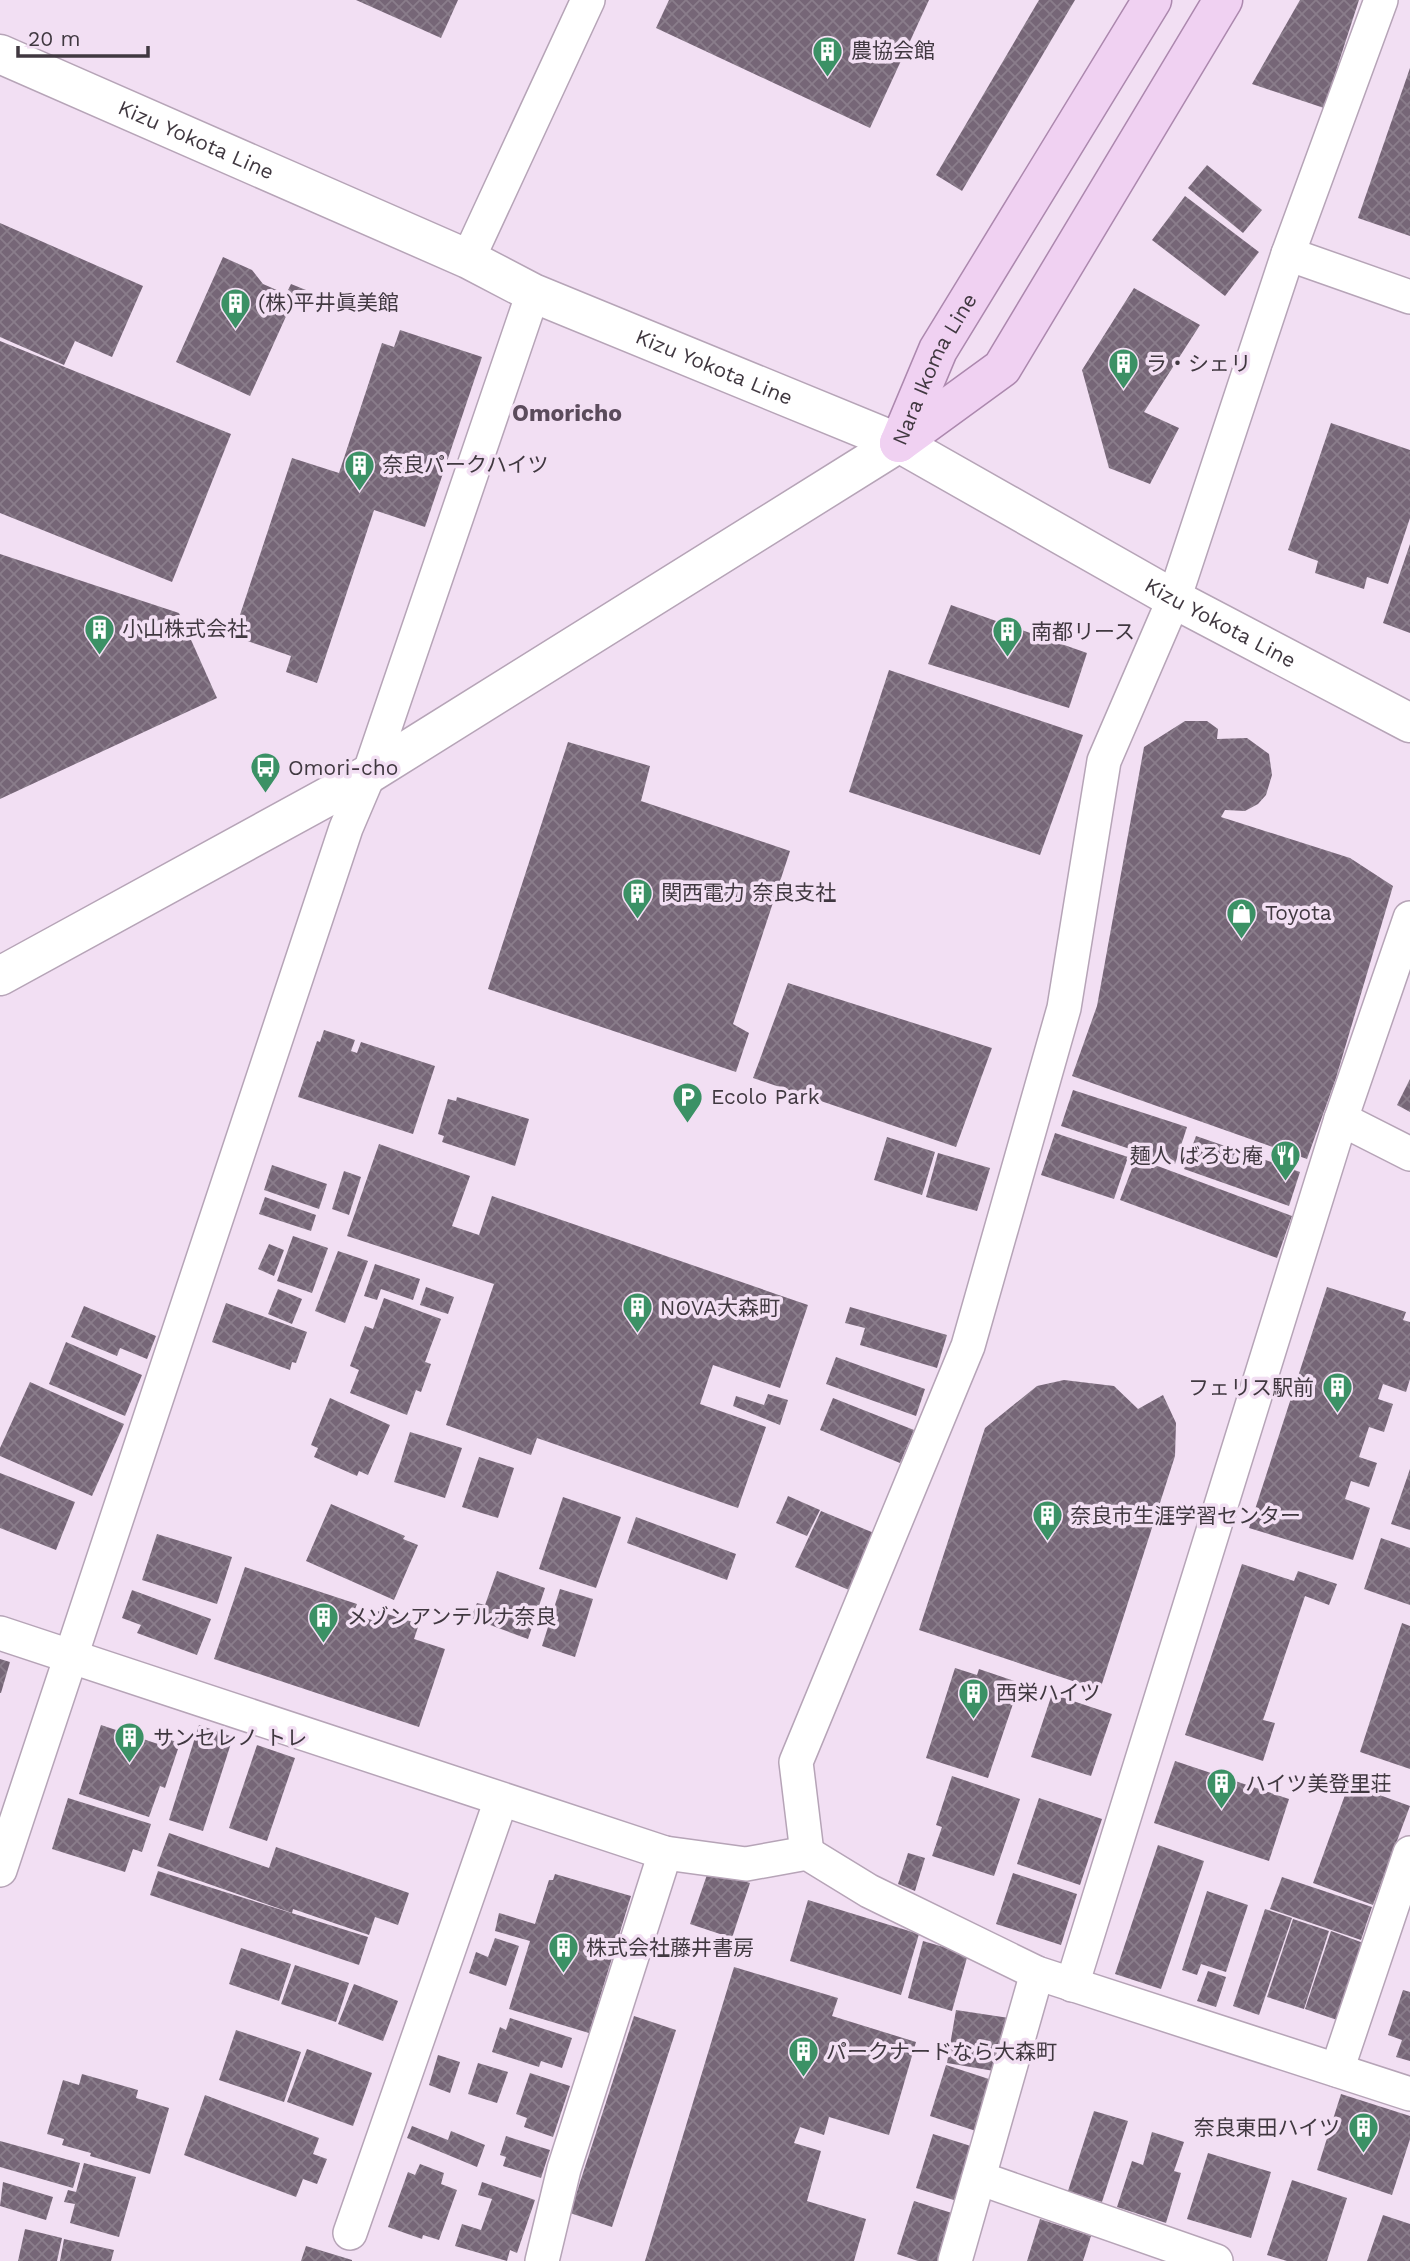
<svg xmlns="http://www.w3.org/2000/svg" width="1410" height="2261" font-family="'Work Sans','Noto Sans JP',sans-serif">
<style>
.building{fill:url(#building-cross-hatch)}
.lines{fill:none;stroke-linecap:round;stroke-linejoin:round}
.minor-casing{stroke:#b6a4b7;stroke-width:36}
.tertiary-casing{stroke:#b6a4b7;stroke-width:41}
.secondary-casing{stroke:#b6a4b7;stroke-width:41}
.primary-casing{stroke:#ac88ae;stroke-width:41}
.minor{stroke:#fff;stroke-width:33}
.tertiary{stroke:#fff;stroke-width:38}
.secondary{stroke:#fff;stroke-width:38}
.primary{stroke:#f0d1f2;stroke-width:38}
.labels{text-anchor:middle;stroke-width:7;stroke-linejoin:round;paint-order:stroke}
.poi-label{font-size:21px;fill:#403840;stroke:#f2dff3;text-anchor:start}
.street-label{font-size:21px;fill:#403840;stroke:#f2dff3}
.neighbourhood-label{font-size:23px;font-weight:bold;fill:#5b4b5c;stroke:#f2dff3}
</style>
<defs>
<pattern id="building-cross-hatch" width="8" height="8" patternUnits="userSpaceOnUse" patternTransform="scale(1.75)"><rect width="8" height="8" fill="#766677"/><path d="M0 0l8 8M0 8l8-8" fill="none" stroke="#8a7d8b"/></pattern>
</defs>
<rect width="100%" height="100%" fill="#f2dff3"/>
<g class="building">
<path d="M356 0H458L441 38Z"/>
<path d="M669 0H929L870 128 656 28Z"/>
<path d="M1039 0H1075L962 191 936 175Z"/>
<path d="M1300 0H1359L1324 108 1252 84Z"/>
<path d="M1410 68V236L1358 218Z"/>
<path d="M1207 165 1262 210 1243 233 1188 188Z"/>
<path d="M1185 196 1259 252 1225 296 1152 240Z"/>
<path d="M0 223 143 286 112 357 75 341 64 365 0 337Z"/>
<path d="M223 257 252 270 263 284 286 294 291 284 311 292 308 298 297 292 250 396 176 362Z"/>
<path d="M1134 288 1200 325 1144 412 1179 428 1150 484 1109 468 1082 370Z"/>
<path d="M400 330 482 357 425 527 374 510 317 683 286 672 291 656 233 636 292 458 339 473 382 343 394 347Z"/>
<path d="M0 341 231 434 172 582 0 513Z"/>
<path d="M1331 423 1410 450V518L1388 584 1367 577 1364 589 1315 573 1318 561 1288 550Z"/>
<path d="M1410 544V633L1383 623Z"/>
<path d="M0 554 179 613 217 698 0 799Z"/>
<path d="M951 605 1087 653 1069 708 928 664Z"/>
<path d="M889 670 1083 735 1040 855 849 792Z"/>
<path d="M1185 721H1207L1218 729 1217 739 1247 738 1269 754 1272 775 1266 795 1258 804 1245 811 1225 810 1221 817 1350 858 1393 886 1336 1078 1307 1159 1072 1076 1097 1006 1144 747Z"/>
<path d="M568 742 650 766 641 801 790 851 733 1024 749 1033 736 1072 488 989Z"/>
<path d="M788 983 992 1048 956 1147 753 1078Z"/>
<path d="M324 1030 355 1040 351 1051 357 1053 361 1042 435 1066 413 1134 298 1097 317 1041 320 1042Z"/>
<path d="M1410 1079V1112L1397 1105Z"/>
<path d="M1073 1090 1187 1127 1175 1164 1061 1126Z"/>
<path d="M457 1097 529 1119 515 1166 442 1142 444 1136 438 1134 448 1099 456 1101Z"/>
<path d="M1055 1133 1128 1157 1114 1199 1041 1175Z"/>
<path d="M1196 1136 1300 1172 1289 1206 1184 1169Z"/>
<path d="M887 1137 935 1152 922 1195 874 1180Z"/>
<path d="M379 1144 470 1176 452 1226 479 1235 492 1196 808 1305 780 1388 713 1365 700 1404 766 1427 738 1508 537 1438 531 1455 446 1425 494 1284 347 1236Z"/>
<path d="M938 1153 990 1168 977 1211 926 1197Z"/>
<path d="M1136 1158 1292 1216 1277 1258 1120 1200Z"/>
<path d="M272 1165 327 1184 319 1209 264 1190Z"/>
<path d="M344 1171 361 1177 349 1215 332 1209Z"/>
<path d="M265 1197 316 1215 311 1231 259 1214Z"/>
<path d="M293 1236 328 1248 312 1293 277 1281Z"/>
<path d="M269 1244 284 1250 274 1276 258 1269Z"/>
<path d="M338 1251 368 1261 345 1323 315 1311Z"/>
<path d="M375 1264 420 1279 413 1300 381 1289 377 1300 364 1296Z"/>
<path d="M426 1287 454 1297 448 1314 420 1305Z"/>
<path d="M1327 1287 1406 1312 1403 1320 1410 1322V1379L1406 1392 1383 1384 1378 1399 1393 1404 1384 1432 1369 1427 1359 1457 1377 1463 1369 1487 1351 1481 1345 1499 1370 1508 1353 1560 1249 1528Z"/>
<path d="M278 1289 302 1299 292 1324 268 1314Z"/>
<path d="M384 1298 441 1319 425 1362 431 1364 421 1392 416 1390 407 1415 350 1393 359 1370 350 1366 365 1326 373 1329Z"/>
<path d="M226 1303 307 1332 296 1363 292 1362 290 1370 212 1342Z"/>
<path d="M84 1306 156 1336 147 1359 120 1348 117 1356 71 1337Z"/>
<path d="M850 1307 947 1335 937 1368 860 1345 865 1328 845 1323Z"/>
<path d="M66 1342 142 1375 125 1416 49 1384Z"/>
<path d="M836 1357 925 1389 916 1416 826 1384Z"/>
<path d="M1064 1380 1114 1386 1138 1409 1163 1395 1176 1423 1175 1456 1100 1690 919 1630 985 1428 1037 1386Z"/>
<path d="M30 1382 124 1424 92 1496 0 1456V1448Z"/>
<path d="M768 1394 788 1400 780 1425 733 1406 736 1396 764 1405Z"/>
<path d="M330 1398 390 1425 368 1475 359 1471 357 1476 314 1457 318 1448 311 1445Z"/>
<path d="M833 1398 914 1430 900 1463 820 1430Z"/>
<path d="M410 1432 462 1448 445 1498 394 1482Z"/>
<path d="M479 1457 514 1468 498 1518 462 1507Z"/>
<path d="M1410 1469V1530L1391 1524Z"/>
<path d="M0 1473 75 1502 56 1550 0 1528Z"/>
<path d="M788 1496 820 1510 807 1536 776 1523Z"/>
<path d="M563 1497 621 1517 596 1588 539 1569Z"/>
<path d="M331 1504 405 1536 403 1539 418 1545 394 1600 306 1561Z"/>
<path d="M821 1511 874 1533 849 1590 795 1567Z"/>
<path d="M636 1517 736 1554 727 1580 627 1543Z"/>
<path d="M157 1534 232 1557 217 1604 142 1580Z"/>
<path d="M1381 1538 1410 1548V1605L1364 1589Z"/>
<path d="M1242 1564 1294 1581 1298 1571 1337 1584 1329 1605 1305 1596 1263 1720 1275 1723 1263 1761 1185 1735Z"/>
<path d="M245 1567 357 1604 353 1614 375 1621 378 1611 419 1624 414 1639 445 1649 419 1727 214 1659Z"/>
<path d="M497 1571 545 1588 528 1639 471 1618 477 1603 485 1605Z"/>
<path d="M560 1589 593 1599 575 1657 542 1646Z"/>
<path d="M132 1590 211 1619 197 1655 137 1633 141 1625 122 1618Z"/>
<path d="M1402 1623 1410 1626V1769L1360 1752Z"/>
<path d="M0 1659 10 1662 1 1693H0Z"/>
<path d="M955 1668 977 1675 979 1669 1020 1683 988 1778 926 1758Z"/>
<path d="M1052 1694 1112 1714 1091 1776 1031 1757Z"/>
<path d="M101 1725 158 1744 161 1737 180 1743 165 1788 160 1786 149 1817 79 1794Z"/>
<path d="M199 1725 233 1737 203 1831 169 1820Z"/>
<path d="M257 1745 295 1758 267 1841 229 1828Z"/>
<path d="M1175 1761 1289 1799 1269 1861 1154 1823Z"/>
<path d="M952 1776 1020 1799 994 1876 932 1856 942 1827 936 1825Z"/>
<path d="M1349 1784 1410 1806 1373 1905 1313 1883Z"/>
<path d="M68 1798 151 1824 142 1852 133 1849 125 1872 52 1849Z"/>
<path d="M1039 1798 1102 1819 1080 1885 1017 1864Z"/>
<path d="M169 1833 269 1868 276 1847 409 1893 398 1925 375 1917 369 1935 293 1909 292 1913 157 1866Z"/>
<path d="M1158 1845 1204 1861 1161 1989 1115 1974Z"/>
<path d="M908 1853 925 1858 915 1891 898 1884Z"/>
<path d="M709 1869 750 1883 732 1938 690 1924Z"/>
<path d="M158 1871 368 1937 359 1965 150 1895Z"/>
<path d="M1013 1873 1077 1894 1061 1945 996 1924Z"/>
<path d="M555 1874 631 1896 589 2033 509 2009 530 1941 495 1931 499 1913 535 1924 549 1880H553Z"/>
<path d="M1282 1877 1372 1907 1361 1940 1270 1909Z"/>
<path d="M1207 1891 1248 1905 1226 1972 1201 1964 1197 1975 1182 1970Z"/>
<path d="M808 1900 919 1934 901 1995 790 1961Z"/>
<path d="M1265 1909 1292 1918 1259 2015 1233 2006Z"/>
<path d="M1293 1919 1329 1931 1304 2009 1267 1997Z"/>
<path d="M1331 1931 1366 1944 1340 2021 1305 2009Z"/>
<path d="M495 1938 519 1946 506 1986 469 1973 476 1952 488 1957Z"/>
<path d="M923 1941 968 1954 952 2011 908 1998Z"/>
<path d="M241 1948 291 1964 279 2001 229 1984Z"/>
<path d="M295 1965 349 1983 336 2022 281 2004Z"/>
<path d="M734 1967 838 1998 832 2016 916 2042 889 2135 829 2117 824 2135 800 2127 794 2143 821 2151 807 2201 866 2219 854 2261H645Z"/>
<path d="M1208 1971 1226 1977 1216 2007 1197 2001Z"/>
<path d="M354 1984 398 2001 383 2041 338 2024Z"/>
<path d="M1403 1990 1410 1992V2061L1396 2057 1402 2040 1388 2035Z"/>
<path d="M956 2010 1009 2018 1000 2072 947 2063Z"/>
<path d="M634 2016 676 2030 612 2227 570 2213Z"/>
<path d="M510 2018 572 2038 562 2068 541 2061 539 2067 492 2052 500 2027 506 2030Z"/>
<path d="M236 2030 301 2052 284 2102 219 2080Z"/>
<path d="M307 2049 372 2073 353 2126 287 2102Z"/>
<path d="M438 2055 460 2062 450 2093 429 2085Z"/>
<path d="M478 2063 508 2072 497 2103 468 2094Z"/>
<path d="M946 2065 995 2081 979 2132 930 2116Z"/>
<path d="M530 2073 570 2086 553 2137 524 2127 527 2118 516 2114Z"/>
<path d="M82 2074 138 2090 136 2098 169 2108 150 2174 90 2156 91 2153 62 2145 64 2139 47 2134 63 2080 79 2085Z"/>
<path d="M1341 2094 1410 2116V2139L1392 2195 1317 2170Z"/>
<path d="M205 2095 319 2138 313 2154 327 2159 317 2184 303 2179 296 2197 184 2155Z"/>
<path d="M1094 2111 1128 2121 1102 2202 1068 2191Z"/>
<path d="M412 2126 448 2140 451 2131 485 2145 477 2167 407 2138Z"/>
<path d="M1152 2132 1184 2142 1174 2171 1181 2173 1166 2223 1117 2207 1132 2161 1143 2165Z"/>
<path d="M933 2134 977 2148 960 2202 916 2188Z"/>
<path d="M506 2136 550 2150 541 2178 503 2166 506 2157 500 2155Z"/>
<path d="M0 2141 80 2163 73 2188 0 2167Z"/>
<path d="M1208 2153 1271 2172 1251 2238 1187 2219Z"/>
<path d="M84 2163 136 2177 119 2237 70 2223 75 2204 64 2202 68 2190 76 2192Z"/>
<path d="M420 2164 444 2173 441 2184 457 2190 439 2240 423 2235 422 2239 388 2227 408 2172 415 2175Z"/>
<path d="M1292 2180 1347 2198 1327 2261H1287L1267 2255Z"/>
<path d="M3 2182 53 2197 46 2220 0 2206Z"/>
<path d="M482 2182 535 2200 517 2253 510 2250 507 2261 455 2246 462 2224 481 2230 492 2199 478 2195Z"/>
<path d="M914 2201 958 2215 943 2261H918L897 2254Z"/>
<path d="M1383 2215 1410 2224V2261H1367Z"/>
<path d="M1040 2219 1091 2236 1083 2261H1027Z"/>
<path d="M25 2229 62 2238 57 2261H18Z"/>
<path d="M64 2239 114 2250 111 2261H60Z"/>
<path d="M306 2246 352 2260V2261H301Z"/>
</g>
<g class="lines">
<defs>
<g id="minor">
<path d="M1288 254 1410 297"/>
<path d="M468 259 588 0"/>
<path d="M1341 1119 1410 1154"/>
<path d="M0 1633 665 1853 746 1864 807 1853 869 1891 1037 1973 1410 2094"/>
<path d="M807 1853 796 1762 968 1346 1064 1008 1104 761 1174 599 1288 254 1381 0"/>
<path d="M0 1870 346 828 369 774 533 293"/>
<path d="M1072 1985 1341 1119 1410 918"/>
<path d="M1337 2070 1410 1853"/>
<path d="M979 2178 1216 2261"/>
<path d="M350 2233 501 1800"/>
<path d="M542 2261 564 2169 665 1853"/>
<path d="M955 2261 1037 1973"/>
</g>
<path id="tertiary" d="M0 976 369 774 899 443"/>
<g id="secondary">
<path id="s1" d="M0 54 468 259 533 293 899 443 1174 599 1410 723"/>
</g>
<g id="primary">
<path d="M899 443 1002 368 1223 0"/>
<path id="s2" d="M899 443 938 350 1152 0"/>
</g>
</defs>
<use href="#minor" class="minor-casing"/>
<use href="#tertiary" class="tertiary-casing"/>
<use href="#secondary" class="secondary-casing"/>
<use href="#primary" class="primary-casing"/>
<use href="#minor" class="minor"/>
<use href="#tertiary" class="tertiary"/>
<use href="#secondary" class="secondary"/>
<use href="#primary" class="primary"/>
</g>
<defs>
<symbol id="building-pin" viewBox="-11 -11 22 30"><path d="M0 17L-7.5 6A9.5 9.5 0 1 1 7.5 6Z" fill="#3b9165" stroke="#f2dff3"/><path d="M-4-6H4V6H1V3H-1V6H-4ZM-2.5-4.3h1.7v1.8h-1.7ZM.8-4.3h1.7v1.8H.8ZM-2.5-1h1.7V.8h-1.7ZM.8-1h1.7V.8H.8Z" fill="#fff"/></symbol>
<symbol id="bus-pin" viewBox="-11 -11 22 30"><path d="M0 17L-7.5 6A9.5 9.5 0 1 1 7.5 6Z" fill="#3b9165" stroke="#f2dff3"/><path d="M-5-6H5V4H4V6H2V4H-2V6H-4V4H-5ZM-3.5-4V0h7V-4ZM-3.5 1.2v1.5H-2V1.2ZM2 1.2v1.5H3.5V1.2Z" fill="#fff"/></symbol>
<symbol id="shop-pin" viewBox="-11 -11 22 30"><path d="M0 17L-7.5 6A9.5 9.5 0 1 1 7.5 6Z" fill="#3b9165" stroke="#f2dff3"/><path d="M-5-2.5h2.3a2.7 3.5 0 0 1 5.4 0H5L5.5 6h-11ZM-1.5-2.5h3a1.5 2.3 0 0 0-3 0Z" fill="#fff"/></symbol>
<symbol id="parking-pin" viewBox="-11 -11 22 30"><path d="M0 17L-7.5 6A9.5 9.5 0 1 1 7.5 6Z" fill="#3b9165" stroke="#f2dff3"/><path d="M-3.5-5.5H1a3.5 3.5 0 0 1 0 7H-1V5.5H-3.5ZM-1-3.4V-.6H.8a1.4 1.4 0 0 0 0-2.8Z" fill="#fff"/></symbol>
<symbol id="restaurant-pin" viewBox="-11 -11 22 30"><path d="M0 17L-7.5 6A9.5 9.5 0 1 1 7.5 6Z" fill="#3b9165" stroke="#f2dff3"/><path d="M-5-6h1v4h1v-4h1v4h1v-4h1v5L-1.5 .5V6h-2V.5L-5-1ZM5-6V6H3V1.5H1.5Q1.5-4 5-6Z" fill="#fff"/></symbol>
</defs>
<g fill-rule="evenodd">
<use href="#building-pin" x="810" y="34" width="35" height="47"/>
<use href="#building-pin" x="218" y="286" width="35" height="47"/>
<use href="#building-pin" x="1106" y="346" width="35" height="47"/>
<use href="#building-pin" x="342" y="448" width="35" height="47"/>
<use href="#building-pin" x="82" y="612" width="35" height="47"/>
<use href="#building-pin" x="990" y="614" width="35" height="47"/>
<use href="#bus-pin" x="248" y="750" width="35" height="47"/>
<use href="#building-pin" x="620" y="876" width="35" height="47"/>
<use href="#shop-pin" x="1224" y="896" width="35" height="47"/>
<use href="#parking-pin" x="670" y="1080" width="35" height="47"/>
<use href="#restaurant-pin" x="1268" y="1138" width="35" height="47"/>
<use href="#building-pin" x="620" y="1290" width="35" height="47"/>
<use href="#building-pin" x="1320" y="1370" width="35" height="47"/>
<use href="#building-pin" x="1030" y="1498" width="35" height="47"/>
<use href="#building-pin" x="306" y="1600" width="35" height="47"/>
<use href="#building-pin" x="956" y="1676" width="35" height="47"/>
<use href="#building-pin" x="112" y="1720" width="35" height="47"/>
<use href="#building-pin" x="1204" y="1766" width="35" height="47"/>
<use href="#building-pin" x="546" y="1930" width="35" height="47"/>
<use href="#building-pin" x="786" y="2034" width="35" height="47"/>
<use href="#building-pin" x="1346" y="2110" width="35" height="47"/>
</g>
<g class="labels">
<g class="poi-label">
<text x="851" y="58">農協会館</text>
<text x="258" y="310">(株)平井眞美館</text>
<text x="1146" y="371">ラ・シェリ</text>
<text x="382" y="472">奈良パークハイツ</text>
<text x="122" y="636">小山株式会社</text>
<text x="1031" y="639">南都リース</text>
<text x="288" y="775">Omori-cho</text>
<text x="661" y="900">関西電力 奈良支社</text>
<text x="1265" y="920">Toyota</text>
<text x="711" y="1104">Ecolo Park</text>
<text x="1263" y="1163" text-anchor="end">麺人 ばろむ庵</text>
<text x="660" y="1315">NOVA大森町</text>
<text x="1314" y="1395" text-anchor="end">フェリス駅前</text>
<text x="1070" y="1523">奈良市生涯学習センター</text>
<text x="347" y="1624">メゾンアンテルナ奈良</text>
<text x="996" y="1700">西栄ハイツ</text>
<text x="153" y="1745">サンセレノ トレ</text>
<text x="1245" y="1791">ハイツ美登里荘</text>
<text x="586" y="1955">株式会社藤井書房</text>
<text x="826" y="2059">パークナードなら大森町</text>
<text x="1340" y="2135" text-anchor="end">奈良東田ハイツ</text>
</g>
<g class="street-label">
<text dy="7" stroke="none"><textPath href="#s1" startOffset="214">Kizu Yokota Line</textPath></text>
<text dy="7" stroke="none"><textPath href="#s2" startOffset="82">Nara Ikoma Line</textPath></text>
<text dy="7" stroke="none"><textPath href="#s1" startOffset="780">Kizu Yokota Line</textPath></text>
<text dy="7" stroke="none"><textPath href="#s1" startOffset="1348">Kizu Yokota Line</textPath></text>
</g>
<g class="neighbourhood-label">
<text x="567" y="421">Omoricho</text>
</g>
</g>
<path d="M18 46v10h130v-10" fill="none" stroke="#403840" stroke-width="3.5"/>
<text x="28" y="46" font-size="21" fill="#403840" stroke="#f2dff3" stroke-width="5" paint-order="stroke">20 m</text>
</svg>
